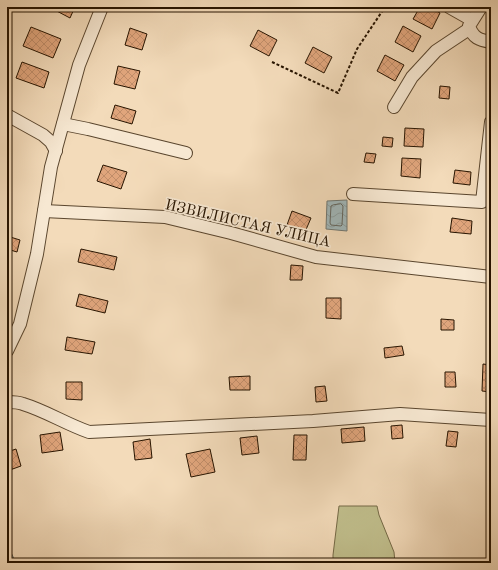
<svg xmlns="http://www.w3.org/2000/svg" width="498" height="570" font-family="'Old Standard TT',serif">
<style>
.green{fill:#c0be8c;stroke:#746946}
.water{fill:url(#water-waves);stroke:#707670}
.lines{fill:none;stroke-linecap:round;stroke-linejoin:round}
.shore{stroke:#64665e;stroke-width:1}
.building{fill:url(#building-cross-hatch);stroke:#271400}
.minor-casing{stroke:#5a462e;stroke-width:14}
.path{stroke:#271400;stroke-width:2;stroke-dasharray:3 2;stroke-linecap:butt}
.minor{stroke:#f7e8d2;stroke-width:12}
.labels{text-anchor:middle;stroke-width:3.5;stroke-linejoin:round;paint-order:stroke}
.street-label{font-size:15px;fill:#271400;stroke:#f7e8d2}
</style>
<defs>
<pattern id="water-waves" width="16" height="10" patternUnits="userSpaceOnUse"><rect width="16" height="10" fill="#a1b8bb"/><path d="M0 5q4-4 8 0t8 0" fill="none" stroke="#8b9d9f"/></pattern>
<pattern id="building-cross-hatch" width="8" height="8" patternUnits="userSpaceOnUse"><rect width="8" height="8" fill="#e0a57c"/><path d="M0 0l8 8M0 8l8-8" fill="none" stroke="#c08d69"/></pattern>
</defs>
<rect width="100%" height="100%" fill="#f3dbba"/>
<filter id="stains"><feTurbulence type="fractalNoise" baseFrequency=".005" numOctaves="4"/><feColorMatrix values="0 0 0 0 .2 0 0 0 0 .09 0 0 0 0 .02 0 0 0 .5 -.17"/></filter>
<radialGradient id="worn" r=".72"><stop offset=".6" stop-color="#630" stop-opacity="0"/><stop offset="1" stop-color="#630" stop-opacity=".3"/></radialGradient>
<path class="green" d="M339 506H377L379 515 394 552 395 563H333V555Z"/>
<g class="water">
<path d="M347 200V231L326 229 327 201Z"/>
<path d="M7 544 16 563H7Z"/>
</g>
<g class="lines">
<path class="shore" d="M341 204 343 206 342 225 341 226 331 225 330 223 331 206 333 205Z"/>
</g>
<g class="building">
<path d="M52 7H70L74 9 70 18 51 8Z"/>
<path d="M420 7H429L440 13 432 29 413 19Z"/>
<path d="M403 26 421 36 413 52 395 42Z"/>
<path d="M31 27 61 39 53 58 23 46Z"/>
<path d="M130 28 147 34 142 50 125 45Z"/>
<path d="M258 30 277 40 269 56 250 46Z"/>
<path d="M313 47 332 57 324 73 305 63Z"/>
<path d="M385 55 404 65 395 81 377 71Z"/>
<path d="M22 62 49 72 44 88 16 78Z"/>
<path d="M118 66 140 71 135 89 114 84Z"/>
<path d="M440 86 450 87 449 99 439 98Z"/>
<path d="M115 105 136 111 132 124 111 118Z"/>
<path d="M405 128 424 129 423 147 404 146Z"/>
<path d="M383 137 393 138 392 147 382 146Z"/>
<path d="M366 153 376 154 374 163 364 162Z"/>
<path d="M402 158 421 159 420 178 401 176Z"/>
<path d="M103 165 127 172 121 189 97 181Z"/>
<path d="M455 170 471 172 470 185 453 183Z"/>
<path d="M292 211 311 218 305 232 287 225Z"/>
<path d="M452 218 472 221 471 234 450 232Z"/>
<path d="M7 236 20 240 17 252 7 249Z"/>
<path d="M81 249 117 257 114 270 78 262Z"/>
<path d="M291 265 303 266 302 280H290Z"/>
<path d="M79 294 108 301 105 313 76 306Z"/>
<path d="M326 298H341V319L326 318Z"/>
<path d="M441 319 454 320V330H441Z"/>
<path d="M67 337 95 342 92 354 65 350Z"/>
<path d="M402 346 404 355 385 358 384 348Z"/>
<path d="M483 364 491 365V392L482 391Z"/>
<path d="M445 372H455L456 387H445Z"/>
<path d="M250 376V390H230L229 377Z"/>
<path d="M66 382H82V400L66 399Z"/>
<path d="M325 386 327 401 316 402 315 387Z"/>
<path d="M402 425 403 438 392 439 391 426Z"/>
<path d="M364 427 365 441 342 443 341 429Z"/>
<path d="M448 431 458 432 456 447 446 446Z"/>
<path d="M60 432 63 450 42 453 40 435Z"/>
<path d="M294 435H307L306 460H293Z"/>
<path d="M257 436 259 453 242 455 240 438Z"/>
<path d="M150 439 152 458 135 460 133 442Z"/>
<path d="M16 449 21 466 7 471V452Z"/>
<path d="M210 449 215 472 191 477 186 454Z"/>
</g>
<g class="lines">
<defs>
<g id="minor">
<path d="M449 7 472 20"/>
<path d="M481 7 469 26C473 38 479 40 491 42"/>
<path d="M394 107 412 77 436 51 469 29"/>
<path d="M7 115 43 135 51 142 56 151"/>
<path d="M63 124 88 129 186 153"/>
<path d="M353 194 482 202 491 122"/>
<path d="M44 211 165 217 231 233 316 257 491 277"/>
<path d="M7 351 20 324 37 254 51 167 79 65 102 7"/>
<path d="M7 402C12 402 18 402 23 404 46 411 66 424 89 432L313 421 400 414 491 420"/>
</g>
</defs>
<use href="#minor" class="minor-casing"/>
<path class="path" d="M272 62 338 93 357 49 385 7"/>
<use href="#minor" class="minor"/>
</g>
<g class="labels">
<g class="street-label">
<text transform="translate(248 223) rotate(13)" y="5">ИЗВИЛИСТАЯ УЛИЦА</text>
</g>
</g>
<rect width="498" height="570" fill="none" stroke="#f3dbba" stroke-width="24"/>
<rect x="8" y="8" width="482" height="554" fill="none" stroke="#271400" stroke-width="2"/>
<rect x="12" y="12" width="474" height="546" fill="none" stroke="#271400"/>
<rect width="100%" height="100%" filter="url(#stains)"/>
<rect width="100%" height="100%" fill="url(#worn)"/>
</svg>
